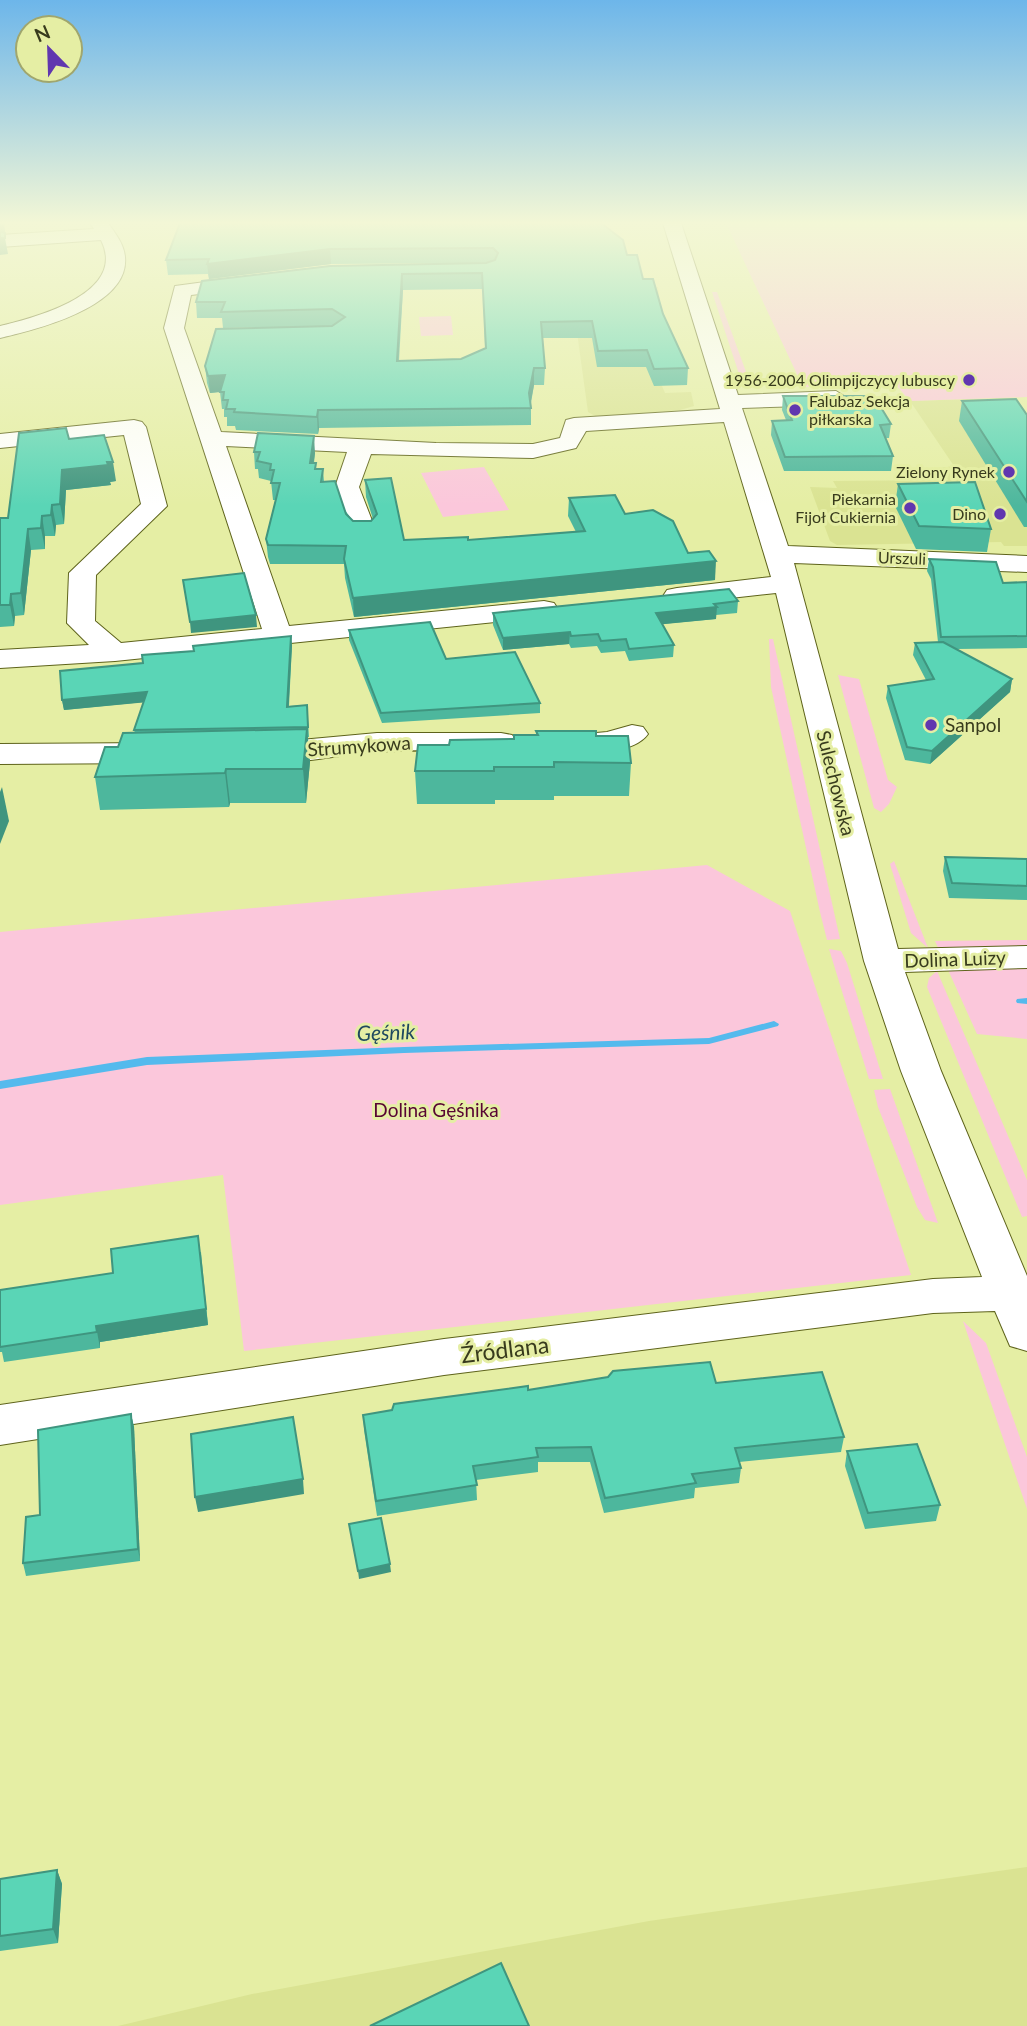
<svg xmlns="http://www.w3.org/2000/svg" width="1027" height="2026" font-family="Lato,sans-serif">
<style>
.built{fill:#dae392}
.green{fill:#fbc7db}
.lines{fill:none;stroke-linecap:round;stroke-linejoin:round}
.stream{fill:#54baed;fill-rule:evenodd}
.minor-casing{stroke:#5e631b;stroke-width:2}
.minor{fill:#fff;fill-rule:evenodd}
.wall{fill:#4db79d;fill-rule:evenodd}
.shaded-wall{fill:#3f957f}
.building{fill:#5ad5b6;stroke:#3f957f;stroke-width:2;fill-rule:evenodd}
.poi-dot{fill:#6037af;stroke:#e5eea4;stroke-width:2.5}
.labels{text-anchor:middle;stroke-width:6;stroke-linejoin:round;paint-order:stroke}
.far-poi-label{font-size:16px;fill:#383b1d;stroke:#e5eea4;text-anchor:end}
.far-street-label{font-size:16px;fill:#383b1d;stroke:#e5eea4}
.poi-label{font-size:19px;fill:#383b1d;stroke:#e5eea4;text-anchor:start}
.street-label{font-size:19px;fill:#383b1d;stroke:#e5eea4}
.park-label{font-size:19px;fill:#580533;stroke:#e5eea4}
.water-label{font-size:21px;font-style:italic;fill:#1f495f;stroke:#e5eea4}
.near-street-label{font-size:23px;fill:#383b1d;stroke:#e5eea4}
</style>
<rect width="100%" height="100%" fill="#e5eea4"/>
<g class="built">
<path d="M658 287 662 317V386L665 393 691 392 694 406 680 410 597 417 588 412 575 318 569 296Z"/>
<path d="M1012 398 1027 420V546H1004L1001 542 837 545 830 541 810 487 837 488 833 481 948 480 940 468 954 466 910 401Z"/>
<path d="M1027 1867V2026H118L252 1994 649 1921Z"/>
</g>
<g class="green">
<path d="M726 223H1027V397L910 401 897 386 803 387Z"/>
<path d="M712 292H717L750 383H742Z"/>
<path d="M451 316 453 335 421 336 419 317Z"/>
<path d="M484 467 509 510 443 517 421 473Z"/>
<path d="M769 639H773L840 939 827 940 820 912 771 687Z"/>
<path d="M838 675 859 679 888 780 897 787 889 804 881 812 874 808Z"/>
<path d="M894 861 928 948 911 933 890 864Z"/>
<path d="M707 865 790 911 911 1275 244 1351 223 1175 0 1205V932Z"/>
<path d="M1027 940V1039L977 1034 935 941Z"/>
<path d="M829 949 841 951 847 963 883 1079H869Z"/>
<path d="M937 971 1027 1180V1216L1022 1217 927 987 929 978Z"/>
<path d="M890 1089 938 1223 925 1220 917 1207 878 1107 874 1090Z"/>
<path d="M963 1321 986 1343 1027 1457V1509Z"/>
</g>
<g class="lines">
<g class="stream">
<path d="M1027 998V1004L1017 1003 1016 1001 1017 999Z"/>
<path d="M774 1021 779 1024 778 1026 709 1044 404 1053 147 1065 0 1089V1081L147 1057 404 1047 709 1038Z"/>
</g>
<defs>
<g id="minor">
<path d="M90 223H108C115 233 124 244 125 257 130 307 35 330 0 338V326C37 317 128 293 101 240L0 247V235L94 229Z"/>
<path d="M663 223H681L738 395 836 391 847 398 836 405 742 408 788 546 1027 556V572L794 563 898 949 1027 946V968L905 972 941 1071 1027 1276V1351L1010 1346 995 1311 933 1313 444 1375 0 1445V1405L444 1339 933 1279 982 1277 901 1071 864 961 776 593 677 604 667 602 663 596 667 590 677 588 771 577 724 422 586 431 576 448 533 458 371 454 359 487 376 531 372 537H354L350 531 335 487 347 452 226 446 289 626 544 601 554 603 558 609 554 615 544 617 115 661 0 668V650L89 645 67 623 69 573 141 504 124 435 0 448V434L134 420 142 422 146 427 167 506 96 575 95 621 121 643 262 629 164 328 175 286 250 276 260 282 250 288 191 295 184 328 221 432 436 443 533 444 560 438 566 420 574 418 720 409Z"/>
<path d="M632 725 643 727 648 734C634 754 586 755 564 750L559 743 564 736 607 732Z"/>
<path d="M377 733H501L512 735 517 742 512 749 501 751C460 751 417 749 376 752 334 754 288 769 247 759L242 752 247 745Z"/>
<path d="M155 743 166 746 171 753 166 760 155 763 0 764V744Z"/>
</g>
</defs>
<use href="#minor" class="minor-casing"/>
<use href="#minor" class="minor"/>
</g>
<g class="wall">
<path d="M180 223 627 255 663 314 688 368 687 385 654 386 646 367H597L592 338H542L545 368 544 385H534L531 403V425L319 428 318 434 236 430 235 426H227V417H224V409H222L220 392 210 393 207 383 205 366 333 326 223 328 222 318H197L196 302 485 263 331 264 209 279 208 274 168 275 166 260ZM483 289 485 348 461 359 399 361 403 290Z"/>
<path d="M783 396 891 424 889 438H886L893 456 891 471H784L771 435 772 421 786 420 782 410Z"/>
<path d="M962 401 1027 415V527H1024L959 421Z"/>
<path d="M69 439 116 481 110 482 111 485 66 490 64 524 56 525 55 536H45V549L31 550 24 615 15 616 14 626 0 627V518H8Z"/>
<path d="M254 452 315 453 314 463 316 469H323L324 482 353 521H371L373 519 366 497 365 480 404 540H468L576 532 568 516 569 498 625 514 688 553 715 580 354 617 345 578 344 564H270L268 557 266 539 276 500H273L271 481 259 478 258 469H255Z"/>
<path d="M898 484 991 529 987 552 916 549 895 506Z"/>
<path d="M929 559 1003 583 1027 582V648L956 649 1012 679 1010 692 930 764 905 760 886 698 888 686 926 680 913 655 915 643 938 642 931 579 927 571Z"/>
<path d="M738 601 737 613 716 615V619L662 624 674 645 673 657 629 661 625 651 601 653 597 646 571 648 569 644 503 650 493 625V613Z"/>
<path d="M349 630 446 659 540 703V713L382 723 349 640Z"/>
<path d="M292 645 289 706 307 705 309 737H308L310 762 306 803H230L229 807 100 810 95 777 118 747 135 733 134 730 144 702 64 710 62 700 143 663Z"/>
<path d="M536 731 596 736 631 763 629 796H554V800H495V804H417L415 771 449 745 514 739 536 735Z"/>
<path d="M945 857 1027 859V900L949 898 943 871Z"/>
<path d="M201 1252 208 1325 100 1342V1348L4 1362 2 1352H0V1290L113 1273Z"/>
<path d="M716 1383 844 1437 841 1452 739 1462 741 1468 739 1483 695 1488 694 1498 604 1513 590 1462H538V1472L476 1480 477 1500 377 1516 364 1430 363 1415 528 1390Z"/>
<path d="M131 1414 134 1427 140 1561 26 1576 23 1563 40 1515Z"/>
<path d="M847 1451 940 1505 936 1521 865 1529 845 1466Z"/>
<path d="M57 1870 62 1884 58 1943 0 1951V1879Z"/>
</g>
<g class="shaded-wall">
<path d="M0 223H4L5 232 0 233Z"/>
<path d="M0 238H5L8 254 0 255Z"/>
<path d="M330 249 331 264 209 279 207 264Z"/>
<path d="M402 274 403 290 397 377V361Z"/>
<path d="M534 368V385L529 411V393Z"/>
<path d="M225 375 227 391 210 393 208 376Z"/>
<path d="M318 410 319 428 318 434 317 417Z"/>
<path d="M314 436 315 453 311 480 310 463Z"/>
<path d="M113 462 116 481 110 482 111 485 66 490 64 524 60 504 62 470Z"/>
<path d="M52 505 56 525 55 536 51 515Z"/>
<path d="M42 516 45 536V549L41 528Z"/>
<path d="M28 529 31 550 24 615 21 593Z"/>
<path d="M716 561 715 580 354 617 353 598Z"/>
<path d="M11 594 15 616 14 626 10 605Z"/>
<path d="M717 607 716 619 655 625 656 613Z"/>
<path d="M256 615 257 627 191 633 190 622Z"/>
<path d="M570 632 569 644 503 650V638Z"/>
<path d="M291 636 292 645 288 716 287 707Z"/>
<path d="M1012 679 1010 692 930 764 932 751Z"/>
<path d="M147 692 148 702 64 710 62 700Z"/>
<path d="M307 729 310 762 306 803 303 769Z"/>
<path d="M226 769 230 803 229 807 225 773Z"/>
<path d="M2 787 9 821 0 844V792Z"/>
<path d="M198 1236 208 1325 100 1342V1348L96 1326Z"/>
<path d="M131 1414 134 1427 140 1561 138 1549Z"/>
<path d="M303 1479 304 1494 198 1512 195 1497Z"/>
<path d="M390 1564 391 1572 359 1579 358 1571Z"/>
<path d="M57 1870 62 1884 58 1943 53 1929Z"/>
</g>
<g class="building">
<path d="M180 223H601L623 240 627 255H637L643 279H653L663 314 688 368 654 369 647 350 598 351 592 321 541 322 545 368H534L529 393 531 408 318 410 317 417 234 412 235 409H226L228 400H223L224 392H220L225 375 208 376 205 366 216 329 332 326 345 317 332 309 221 312 225 302H196L202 281 330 266 486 263 495 260 498 253 493 248 330 249 207 264 209 259 166 260ZM482 273 486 348 461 359 397 361 402 274Z"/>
<path d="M0 232 5 233V238H0Z"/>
<path d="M783 396H874L891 424 880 425 893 456 785 457 772 421 792 420Z"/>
<path d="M1016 399 1027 415V502L962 401Z"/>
<path d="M66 428 69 439 104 435 113 462H107L108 465 62 470 60 504 52 505 51 515 42 516 41 528 28 529 21 593 11 594 10 605H0V518H8L19 433Z"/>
<path d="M258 433 314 436 310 463H316L315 469H323L321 482 335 481 346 514 353 521H371L377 514 365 480 391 478 404 540 468 537V540L585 531 569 498 615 495 625 514 653 510 673 521 688 553 709 551 716 561 353 598 344 559 346 546 268 545 266 539 280 483H271L274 470H270L271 464 257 461 260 452H254Z"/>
<path d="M975 482 991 529 919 526 898 484Z"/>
<path d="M929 559 996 562 1003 583 1027 582V636L941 637 933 567Z"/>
<path d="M244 573 256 615 190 622 183 580Z"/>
<path d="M729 589 738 601 714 604 717 607 656 613 674 645 629 649 626 639 601 641 598 634 571 636 570 632 503 638 493 613Z"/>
<path d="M430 622 446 659 515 652 540 703 381 713 349 630Z"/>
<path d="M291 636 287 707 307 705 308 727 134 730 147 692 62 700 60 671 143 663 142 655 194 651 193 646Z"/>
<path d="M943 642 1012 679 932 751 907 747 888 686 934 679 915 643Z"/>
<path d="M307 729 303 769H226L225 773 95 777 105 747H118L123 733Z"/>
<path d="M536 731H596V736H628L631 763 554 762V767H494V771H415L418 745H449L450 740 514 739V735H538Z"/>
<path d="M945 857 1027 859V886L952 883Z"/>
<path d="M198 1236 206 1309 96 1326 97 1332 0 1347V1290L113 1273 111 1249Z"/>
<path d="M710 1362 716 1383 822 1372 844 1437 735 1448 741 1468 692 1474 696 1483 605 1498 591 1447 536 1448 538 1457 473 1466 477 1485 376 1501 363 1415 392 1410 394 1404 528 1386V1390L608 1377 613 1371Z"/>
<path d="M131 1414 138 1549 23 1563 26 1517 40 1515 38 1430Z"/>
<path d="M293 1417 303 1479 195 1497 191 1434Z"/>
<path d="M917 1444 940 1505 868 1513 847 1451Z"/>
<path d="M381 1518 390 1564 358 1571 349 1524Z"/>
<path d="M57 1870 53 1929 0 1936V1879Z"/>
<path d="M501 1963 529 2026H370Z"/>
</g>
<linearGradient id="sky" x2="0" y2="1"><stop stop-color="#6db6ea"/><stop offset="0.44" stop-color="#f3f7d6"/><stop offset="1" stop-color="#f3f7d6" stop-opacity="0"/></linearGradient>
<rect width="1027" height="506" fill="url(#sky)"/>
<g class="poi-dot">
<circle cx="969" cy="380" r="7"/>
<circle cx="795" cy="410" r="7"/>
<circle cx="1009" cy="472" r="7"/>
<circle cx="910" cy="508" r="7"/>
<circle cx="1000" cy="514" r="7"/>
<circle cx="931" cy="725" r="7"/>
</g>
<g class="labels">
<g class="far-poi-label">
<text x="955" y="386">1956-2004 Olimpijczycy lubuscy</text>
<text x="809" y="407" text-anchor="start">Falubaz Sekcja<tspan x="809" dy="18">piłkarska</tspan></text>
<text x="995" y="478">Zielony Rynek</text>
<text x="896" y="505">Piekarnia<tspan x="896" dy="18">Fijoł Cukiernia</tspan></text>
<text x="986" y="520">Dino</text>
</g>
<g class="far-street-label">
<text transform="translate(902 558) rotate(2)" y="6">Urszuli</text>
</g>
<g class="poi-label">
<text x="945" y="732">Sanpol</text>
</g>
<g class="street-label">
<text transform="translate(359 746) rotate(-4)" y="7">Strumykowa</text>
<text transform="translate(836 783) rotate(76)" y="7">Sulechowska</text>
<text transform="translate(955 959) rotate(-2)" y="7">Dolina Luizy</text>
</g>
<g class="park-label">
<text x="436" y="1117">Dolina Gęśnika</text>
</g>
<g class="water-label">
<text transform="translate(386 1033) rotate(-2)" y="7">Gęśnik</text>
</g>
<g class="near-street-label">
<text transform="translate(505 1350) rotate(-7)" y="8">Źródlana</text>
</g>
</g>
<g transform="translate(49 49) rotate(337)"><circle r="33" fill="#e5eea4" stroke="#a0a66e" stroke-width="2"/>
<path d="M0-5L12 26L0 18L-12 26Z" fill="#6037af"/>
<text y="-10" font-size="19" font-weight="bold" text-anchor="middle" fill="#383b1d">N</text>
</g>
</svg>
